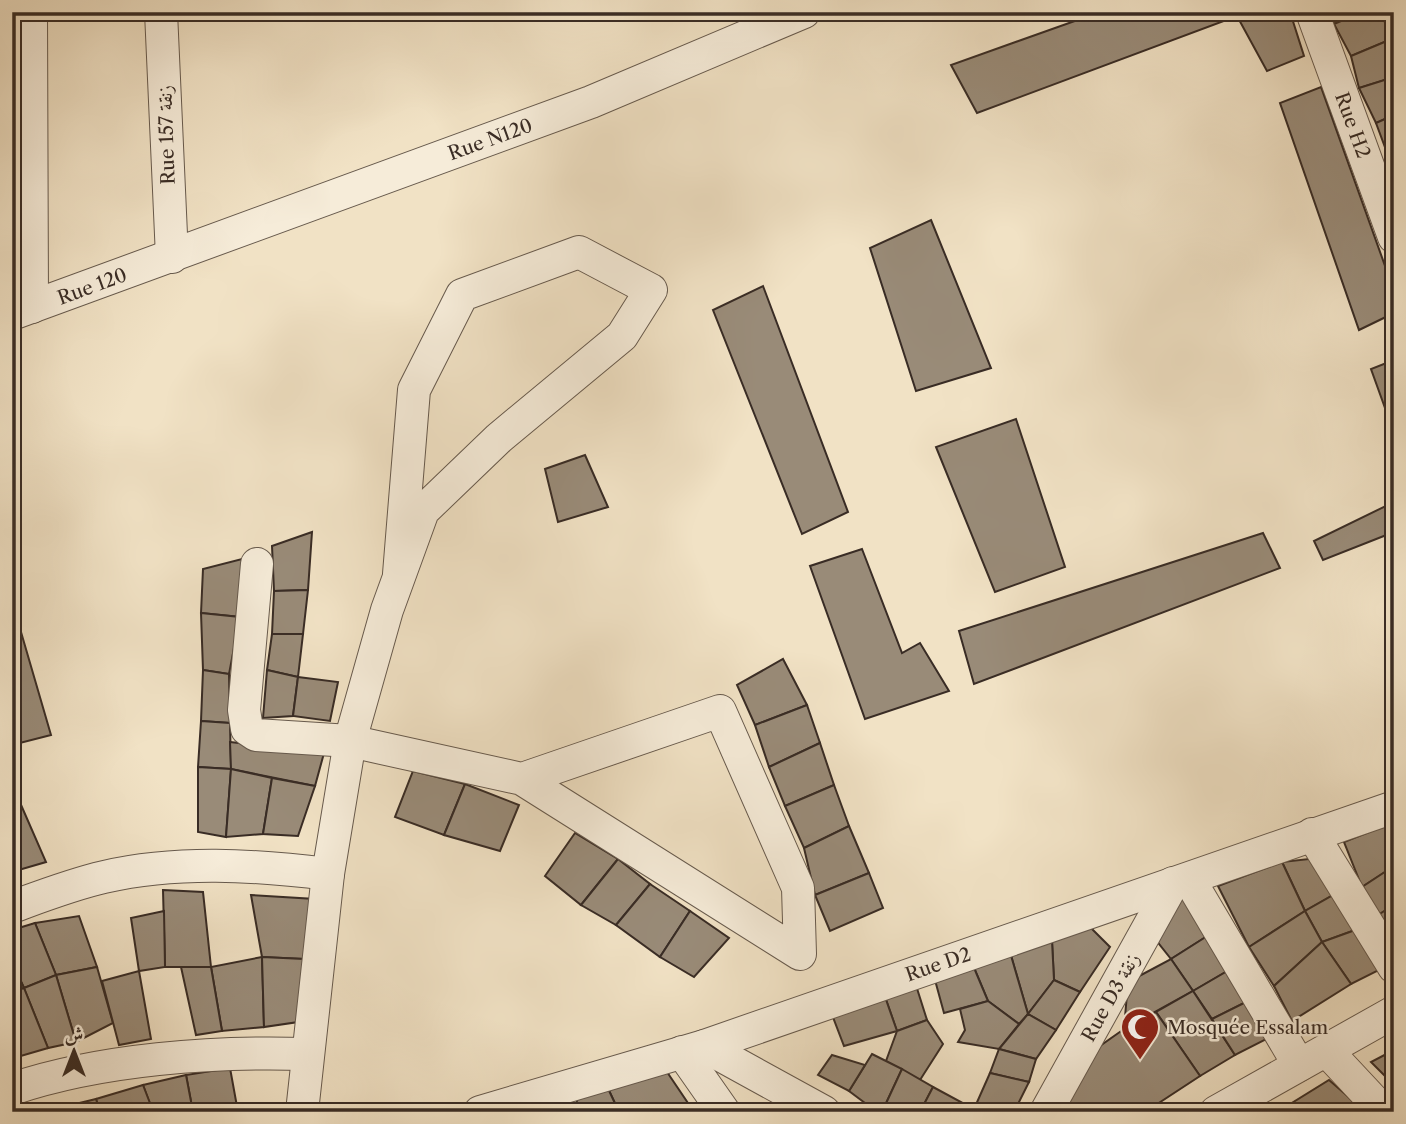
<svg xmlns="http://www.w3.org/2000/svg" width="1406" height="1124" font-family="'Libre Caslon Text',Amiri,serif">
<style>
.building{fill:#998b78;stroke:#392c25;stroke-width:2}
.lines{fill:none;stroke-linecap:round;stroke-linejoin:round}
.minor-casing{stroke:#675a4d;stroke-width:34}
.minor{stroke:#f6ecd9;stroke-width:32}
.labels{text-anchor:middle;stroke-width:5;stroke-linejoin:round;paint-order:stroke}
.street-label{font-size:19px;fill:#392c25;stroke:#f6ecd9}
.poi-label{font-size:19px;fill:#392c25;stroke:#f6ecd9;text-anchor:start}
</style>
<rect width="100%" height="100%" fill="#f1e2c5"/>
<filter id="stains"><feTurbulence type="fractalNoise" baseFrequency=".00286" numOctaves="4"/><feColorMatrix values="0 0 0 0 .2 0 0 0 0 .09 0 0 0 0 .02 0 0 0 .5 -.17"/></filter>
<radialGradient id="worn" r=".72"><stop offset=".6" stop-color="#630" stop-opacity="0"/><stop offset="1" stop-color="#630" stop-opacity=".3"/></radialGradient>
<g class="building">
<path d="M1100 12H1290L1304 56 1267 71 1237 16 977 113 951 65Z"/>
<path d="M1330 12H1362L1334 24Z"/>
<path d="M1362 12H1379L1394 38 1351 56 1334 24Z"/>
<path d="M1379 12H1394V37Z"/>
<path d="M1394 38V77L1359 88 1351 56Z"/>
<path d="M1394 77V115L1376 123 1359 88Z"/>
<path d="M1321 87 1394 291V313L1359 330 1280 103Z"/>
<path d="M1394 115V156L1389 158 1376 123Z"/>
<path d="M931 220 991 368 916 391 870 248Z"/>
<path d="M763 286 848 512 802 534 713 310Z"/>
<path d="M1394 360V433L1371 369Z"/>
<path d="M1016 419 1065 567 995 592 936 447Z"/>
<path d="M585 455 608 507 558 522 545 469Z"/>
<path d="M1394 502V532L1323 560 1314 541Z"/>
<path d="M312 532 308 590 274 591 272 546Z"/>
<path d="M1263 533 1280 568 974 684 959 631Z"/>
<path d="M862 549 902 653 920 643 949 691 865 719 810 566Z"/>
<path d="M242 559 240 617 201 613 203 569Z"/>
<path d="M308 590 303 634H272L274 591Z"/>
<path d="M201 613 240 617 229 674 203 670Z"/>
<path d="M21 632 51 735 12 745V635Z"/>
<path d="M272 634H303L298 677 267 670Z"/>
<path d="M783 659 807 705 755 725 737 685Z"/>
<path d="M203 670 229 674 230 723 201 721Z"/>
<path d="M267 670 298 677 293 716 263 718Z"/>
<path d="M298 677 338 682 330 721 293 716Z"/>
<path d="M807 705 820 743 769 767 755 725Z"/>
<path d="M201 721 230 723 231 769 198 767Z"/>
<path d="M230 742 324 753 315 786 231 769Z"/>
<path d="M820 743 834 785 785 806 769 767Z"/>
<path d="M198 767 231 769 226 837 198 832Z"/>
<path d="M231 769 272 778 263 834 226 837Z"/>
<path d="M413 771 465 784 444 835 395 817Z"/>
<path d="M272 778 315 786 298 836 263 834Z"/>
<path d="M465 784 519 805 500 851 444 835Z"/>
<path d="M834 785 849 826 804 848 785 806Z"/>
<path d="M18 798 46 862 12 872V800Z"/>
<path d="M1394 822V866L1362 887 1344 842Z"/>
<path d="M849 826 869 873 815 895 804 848Z"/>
<path d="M575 833 618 859 581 905 545 876Z"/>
<path d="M1318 858 1342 890 1305 911 1282 862Z"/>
<path d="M618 859 650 884 616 925 581 905Z"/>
<path d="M1282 862 1305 911 1249 947 1218 886Z"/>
<path d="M1394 866V905L1378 915 1362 887Z"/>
<path d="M869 873 883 908 830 931 815 895Z"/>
<path d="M650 884 690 911 660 957 616 925Z"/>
<path d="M163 890 203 892 211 967H165Z"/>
<path d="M1342 890 1358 929 1322 942 1305 911Z"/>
<path d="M1191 891 1212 933 1171 959 1156 940 1175 901Z"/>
<path d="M251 895 315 899 304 959 262 957Z"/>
<path d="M1394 905V947L1378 915Z"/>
<path d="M164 911 165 967 139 971 131 918Z"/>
<path d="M690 911 729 938 694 977 660 957Z"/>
<path d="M1305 911 1322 942 1274 986 1249 947Z"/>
<path d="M79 916 97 967 56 975 35 923Z"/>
<path d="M35 923 56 975 24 988 12 962V930Z"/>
<path d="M1091 928 1110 947 1080 992 1054 980 1052 941Z"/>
<path d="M1358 929 1385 967 1351 984 1322 942Z"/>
<path d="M1212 933 1236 966 1193 991 1171 959Z"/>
<path d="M1052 941 1054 980 1028 1014 1010 952Z"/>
<path d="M1322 942 1351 984 1292 1021 1274 986Z"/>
<path d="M1010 952 1028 1014 1019 1024 988 1001 972 963Z"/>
<path d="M262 957 264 1027 222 1031 211 967Z"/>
<path d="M262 957 304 959 298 1022 264 1027Z"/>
<path d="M1171 959 1193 991 1124 1029 1128 982Z"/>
<path d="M12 962 24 988 12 992Z"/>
<path d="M972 963 988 1001 944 1013 935 980Z"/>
<path d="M1236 966 1252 999 1212 1019 1193 991Z"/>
<path d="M97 967 113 1023 76 1042 56 975Z"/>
<path d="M181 967H211L222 1031 196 1035Z"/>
<path d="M139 971 151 1039 119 1045 102 981Z"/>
<path d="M56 975 76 1042 48 1048 24 988Z"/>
<path d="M914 979 927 1020 897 1031 883 991Z"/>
<path d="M1054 980 1080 992 1056 1030 1028 1014Z"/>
<path d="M24 988 48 1048 14 1058 12 992Z"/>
<path d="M883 991 897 1031 844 1046 831 1012Z"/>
<path d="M1193 991 1235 1055 1200 1076 1156 1012Z"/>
<path d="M1252 999 1276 1034 1235 1055 1212 1019Z"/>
<path d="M988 1001 1019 1024 999 1049 958 1042 965 1030 960 1009Z"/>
<path d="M1156 1012 1200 1076 1145 1112H1069L1065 1106 1100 1046 1124 1029Z"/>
<path d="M1028 1014 1056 1030 1036 1059 999 1049Z"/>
<path d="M927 1020 943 1044 920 1080 886 1061 897 1031Z"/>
<path d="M999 1049 1036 1059 1029 1082 990 1073Z"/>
<path d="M1394 1050V1085L1371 1062Z"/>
<path d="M872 1054 902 1069 882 1112H877L849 1091Z"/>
<path d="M832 1055 865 1065 849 1091 818 1075Z"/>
<path d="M663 1066 694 1112H619L605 1082Z"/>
<path d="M230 1068 238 1112H193L186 1075Z"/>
<path d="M902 1069 933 1087 920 1112H882Z"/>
<path d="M990 1073 1029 1082 1014 1112H980L974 1109Z"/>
<path d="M186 1075 193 1112H153L143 1085Z"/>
<path d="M1329 1080 1359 1106 1353 1112H1292L1287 1106Z"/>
<path d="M605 1082 619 1112H580L576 1099Z"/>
<path d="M143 1085 153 1111 100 1112 96 1099Z"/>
<path d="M933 1087 974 1109 972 1112H920Z"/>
<path d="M96 1099 100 1112H57L55 1109Z"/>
</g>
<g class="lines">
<defs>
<g id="minor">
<path d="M31 12 32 307"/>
<path d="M161 12 172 257"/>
<path d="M1312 12 1394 237"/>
<path d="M12 314 591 102 804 12"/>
<path d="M257 564 244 710 247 729 256 735 350 741 522 779 720 711 798 888 800 954 522 779"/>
<path d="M1312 834 1394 967"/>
<path d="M1189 879 1299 1065"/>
<path d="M12 907C42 896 73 884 104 877 177 860 255 865 328 874"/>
<path d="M704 1046 824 1112"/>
<path d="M1327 1051 1384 1112"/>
<path d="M682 1052 724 1112"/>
<path d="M12 1089C101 1059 214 1051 307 1054"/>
<path d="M302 1112 328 874 350 741 387 610 423 511 499 438 622 336 651 290 579 252 462 295 414 390 399 574"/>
<path d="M480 1112 704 1046 1394 807"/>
<path d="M1046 1112 1173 883"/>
<path d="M1216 1112 1394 1012"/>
</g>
</defs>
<use href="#minor" class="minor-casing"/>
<use href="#minor" class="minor"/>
</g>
<defs>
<symbol id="mosque-pin" viewBox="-11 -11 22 30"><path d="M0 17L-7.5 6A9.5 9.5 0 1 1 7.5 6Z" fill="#8f2418" stroke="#f6ecd9"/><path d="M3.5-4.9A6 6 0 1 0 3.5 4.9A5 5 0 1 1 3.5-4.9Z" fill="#fff"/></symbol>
</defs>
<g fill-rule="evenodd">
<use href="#mosque-pin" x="1118" y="1005" width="44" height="60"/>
</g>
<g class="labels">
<g class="street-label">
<text transform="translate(1353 125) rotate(70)" y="7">Rue H2</text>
<text transform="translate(166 135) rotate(-92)" y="7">Rue 157 زنقة</text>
<text transform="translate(490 139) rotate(-20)" y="7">Rue N120</text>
<text transform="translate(92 286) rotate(-20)" y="7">Rue 120</text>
<text transform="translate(938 964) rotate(-19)" y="7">Rue D2</text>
<text transform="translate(1110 997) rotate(-61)" y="7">Rue D3 زنقة</text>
</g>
<g class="poi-label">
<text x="1167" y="1034">Mosquée Essalam</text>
</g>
</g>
<rect width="1406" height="1124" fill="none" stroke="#f1e2c5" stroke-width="42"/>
<rect x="14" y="14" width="1378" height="1096" fill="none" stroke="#392c25" stroke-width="3.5"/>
<rect x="21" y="21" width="1364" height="1082" fill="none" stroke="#392c25" stroke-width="2"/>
<g transform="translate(74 1051)" stroke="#f6ecd9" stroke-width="5" paint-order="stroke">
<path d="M0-5L12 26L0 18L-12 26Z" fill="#392c25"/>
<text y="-10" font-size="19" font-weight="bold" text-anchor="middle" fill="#392c25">ش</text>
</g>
<rect width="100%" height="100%" filter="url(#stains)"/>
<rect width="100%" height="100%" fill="url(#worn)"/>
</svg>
